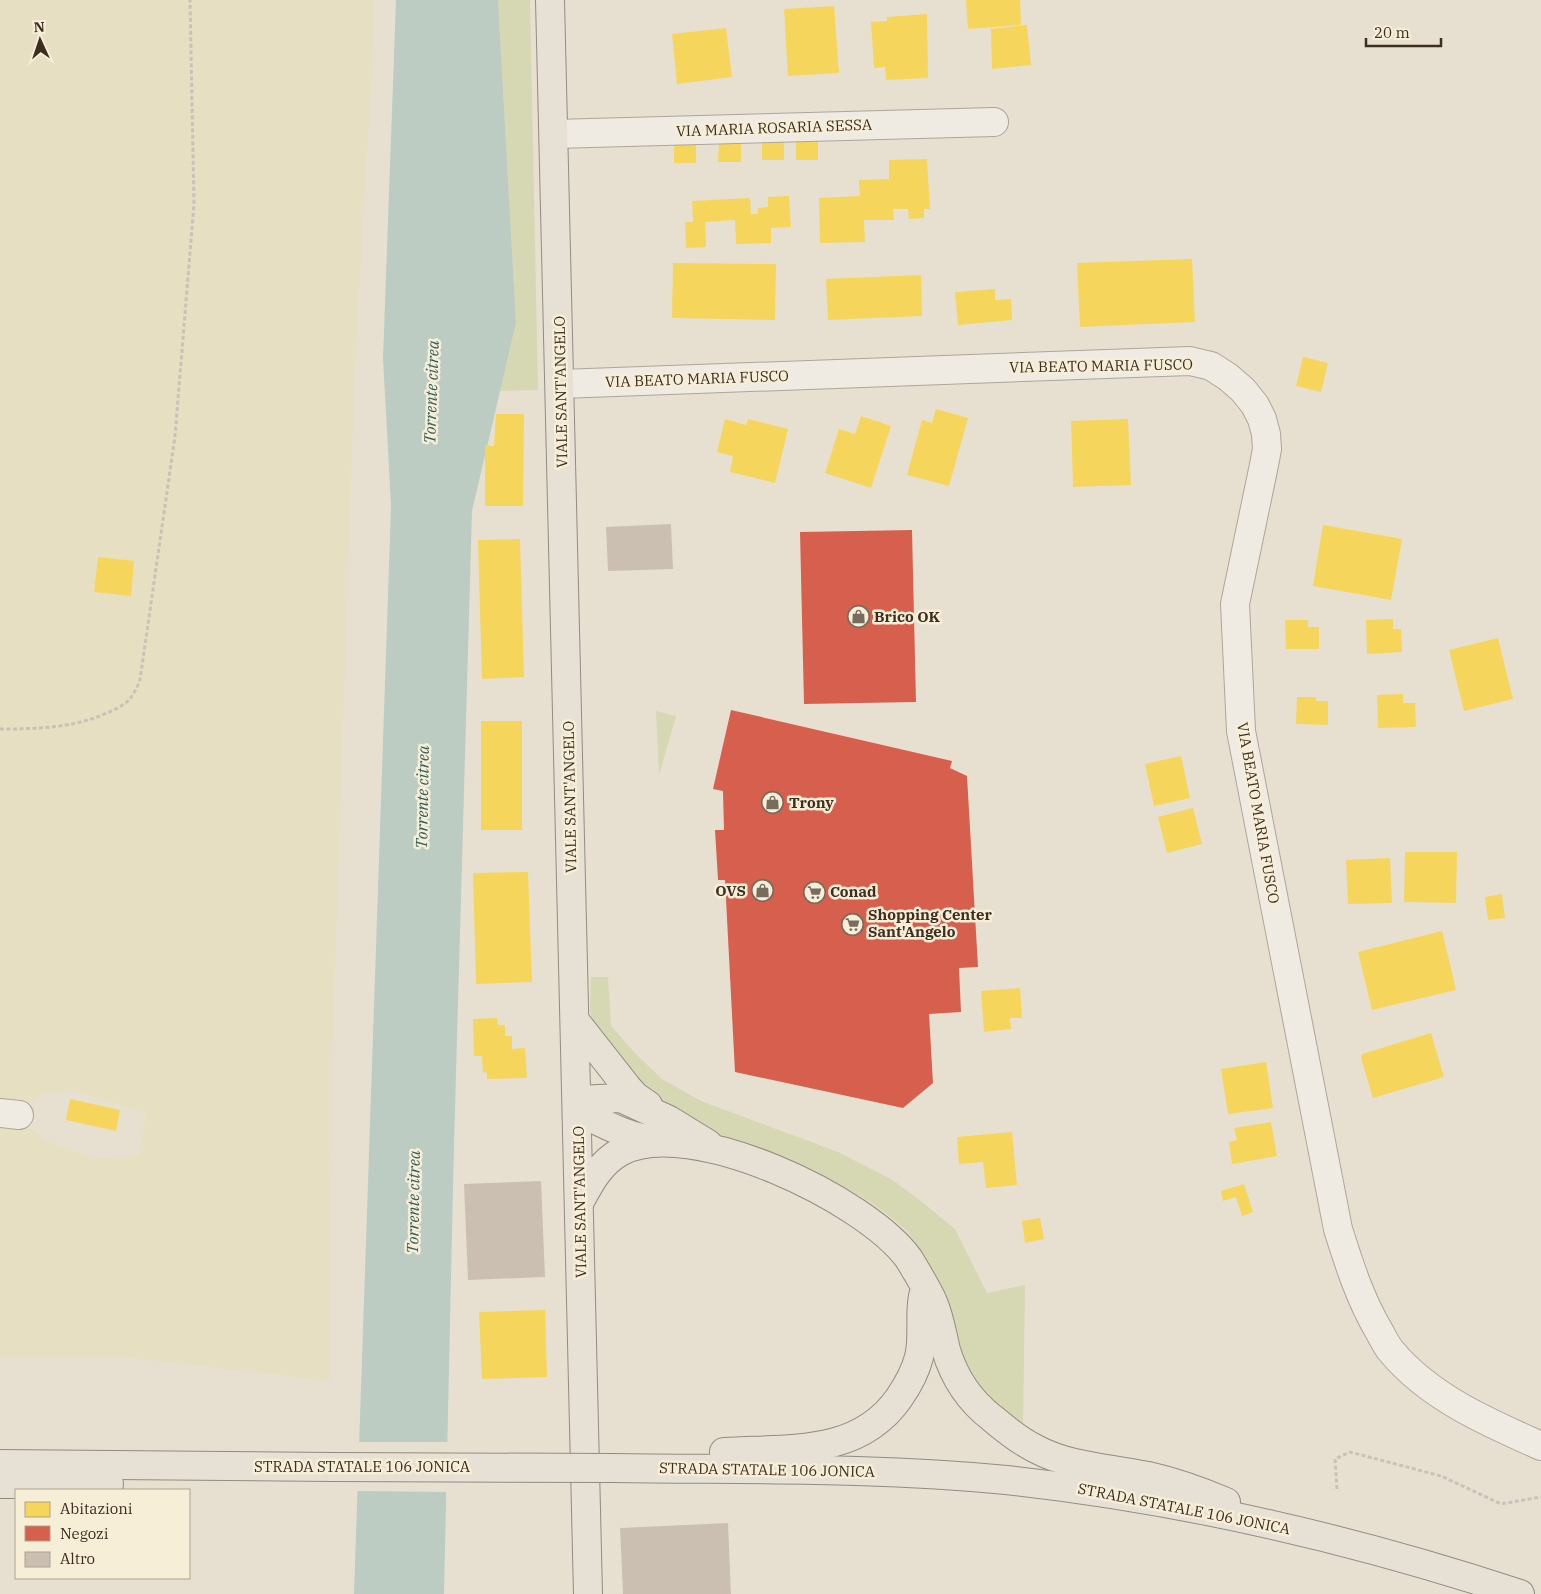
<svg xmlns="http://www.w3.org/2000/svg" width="1541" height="1594" font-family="'IBM Plex Serif',serif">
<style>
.farmland{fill:#e6dfc2}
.green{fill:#d6d7b3}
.water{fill:#bcccc2}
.pier{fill:#e7e0d1}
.homes{fill:#f6d55c}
.shops{fill:#d6604d}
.building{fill:#cbbfb2}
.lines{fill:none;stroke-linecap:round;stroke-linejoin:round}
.minor-casing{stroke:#ada599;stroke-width:30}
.major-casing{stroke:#928b80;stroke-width:30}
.path{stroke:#c8c2b9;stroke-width:3;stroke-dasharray:4 2.5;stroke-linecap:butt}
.minor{stroke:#efebe3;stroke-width:28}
.major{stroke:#e6e1d4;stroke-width:28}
.major-bridge-casing{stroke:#928b80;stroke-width:30;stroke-linecap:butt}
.major-bridge{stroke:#e6e1d4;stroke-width:28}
.labels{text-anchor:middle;stroke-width:5;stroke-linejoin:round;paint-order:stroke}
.street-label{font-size:15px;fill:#3d2e20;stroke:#f7eed8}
.poi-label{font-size:15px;font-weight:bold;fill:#3d2e20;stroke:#f7eed8;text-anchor:start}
.water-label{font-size:16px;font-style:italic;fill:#2f5d5a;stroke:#f7eed8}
</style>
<rect width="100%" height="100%" fill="#e7e0d1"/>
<path class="farmland" d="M0 0H374L372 69 355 364 332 1060 330 1381 122 1357H0V1120L23 1123 51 1143 96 1158 139 1156 146 1113 72 1091 43 1094 28 1104 0 1100Z"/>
<g class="green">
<path d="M498 0H530L538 390 500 391 516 323Z"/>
<path d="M656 711 676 716 659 775Z"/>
<path d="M591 977H608L611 1026 635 1053 662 1079 701 1101 838 1152 891 1179 921 1201 955 1229 987 1293 1025 1285 1023 1428 973 1387 932 1271 925 1257 907 1231 883 1211 864 1198 829 1179 803 1167 713 1133 685 1121 639 1087 593 1026 590 1008Z"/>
</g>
<path class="water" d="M396 0H498L516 323 472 511 454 1144 444 1594H354L391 506 383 358Z"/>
<path class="pier" d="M356 1442H450L449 1492 355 1491Z"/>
<g class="homes">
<path d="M966 0H1020L1021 25 968 29Z"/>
<path d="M834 6 839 73 788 76 784 9Z"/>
<path d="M927 14 928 78 886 80 885 67 874 68 871 22 887 21V17Z"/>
<path d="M1027 25 1031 65 992 69 991 30 990 29Z"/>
<path d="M726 28 732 77 677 84 672 34Z"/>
<rect x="796" y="141" width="22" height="19"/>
<rect x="762" y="142" width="22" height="18"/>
<path d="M696 144V163H674V145Z"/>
<path d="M719 144H741V162H718Z"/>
<path d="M927 159 930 209H924V218L909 219 908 209H893L894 220H864L865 242 820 243 819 198 860 196 859 180 889 179V160Z"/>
<path d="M789 196 791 227 771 228V243L736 244 735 220 705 222 706 247 686 248 685 222H693L692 201 750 198 751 214H758V208L768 207V197Z"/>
<path d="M1192 259 1195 322 1080 327 1077 263Z"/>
<path d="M673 263 776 264 775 320 672 318Z"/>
<path d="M921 275 922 316 828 320 826 279Z"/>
<path d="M995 289V300L1011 299 1012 320 958 325 955 292Z"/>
<path d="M1303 357 1328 363 1321 392 1296 386Z"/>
<path d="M936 409 968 418 949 486 907 475 922 420 932 423Z"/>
<path d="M496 414H524L523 506H485V445L494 446Z"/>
<path d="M861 416 891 426 871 488 825 473 839 429 855 434Z"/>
<path d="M725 419 746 425 748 419 788 429 775 483 730 472 733 456 717 452Z"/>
<path d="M1128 419 1131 485 1073 487 1071 421Z"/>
<path d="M1323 525 1402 539 1391 600 1313 586Z"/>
<path d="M520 539 524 677 482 679 478 540Z"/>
<path d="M98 557 134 561 131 596 94 592Z"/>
<path d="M1393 619V629H1401L1402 652 1367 654 1366 620Z"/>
<path d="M1285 620H1308V627H1319V649H1286Z"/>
<path d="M1498 638 1513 699 1464 711 1449 650Z"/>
<path d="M1403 694V703H1415L1416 727 1378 728 1377 695Z"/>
<path d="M1297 697H1316V701H1328V725L1296 724Z"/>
<rect x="481" y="721" width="41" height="109"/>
<path d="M1181 756 1190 798 1154 806 1145 764Z"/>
<path d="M1193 808 1202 844 1167 853 1158 817Z"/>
<path d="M1405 852H1457L1456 903 1404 902Z"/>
<path d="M1390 858 1392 903 1348 904 1346 860Z"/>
<path d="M528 872 532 982 476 984 473 873Z"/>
<path d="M1502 894 1505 918 1488 920 1485 897Z"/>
<path d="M1442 931 1456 990 1372 1010 1358 952Z"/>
<path d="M1020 988 1022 1018H1010L1011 1029 984 1032 981 991Z"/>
<path d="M497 1018 498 1025H505V1036H512V1049L525 1048 527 1078 487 1079V1072L483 1073 482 1056H474L473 1019Z"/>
<path d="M1431 1033 1444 1077 1373 1098 1361 1058 1362 1054Z"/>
<path d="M1266 1062 1273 1108 1228 1114 1221 1069Z"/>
<path d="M70 1099 120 1110 116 1131 66 1120Z"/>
<path d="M1271 1122 1277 1156 1232 1164 1229 1142 1237 1140 1234 1128Z"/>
<path d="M1012 1132 1017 1185 986 1188 983 1162 959 1164 957 1137Z"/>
<path d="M1244 1184 1253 1212 1242 1216 1236 1197 1223 1201 1221 1191Z"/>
<path d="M1040 1218 1044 1239 1025 1243 1022 1221Z"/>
<path d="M545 1310 547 1377 482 1379 479 1312Z"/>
</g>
<g class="shops">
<path d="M912 530 916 702 804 704 800 532Z"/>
<path d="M731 710 952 761 950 768 967 776 978 967 959 968 961 1012 929 1014 933 1083 903 1108 735 1072 725 880H718L715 830H724L723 791 713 789Z"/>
</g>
<g class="building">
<path d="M671 524 673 569 608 571 606 527Z"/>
<path d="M541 1181 545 1277 468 1280 464 1184Z"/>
<path d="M728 1523 731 1594H623L620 1528Z"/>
</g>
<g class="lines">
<defs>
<g id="minor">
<path d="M554 134 994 122"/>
<path d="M561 384 1190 361 1211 366 1228 377 1243 390 1255 405 1262 419 1266 434 1267 449 1264 465 1235 604 1241 731 1338 1229C1349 1264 1360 1299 1379 1331 1383 1338 1386 1345 1391 1351 1429 1397 1487 1422 1541 1446"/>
<path d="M0 1113 19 1115"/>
</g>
<g id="major">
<path d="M550 0 588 1594"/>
<path d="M576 1022 627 1087 635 1096 648 1105"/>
<path d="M577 1100 621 1098 669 1120 708 1144"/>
<path d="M578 1111C602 1123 630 1139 658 1140"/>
<path d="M579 1203C590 1183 600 1163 620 1152 689 1114 867 1200 909 1259 915 1269 929 1292 933 1302 940 1318 942 1334 946 1350 954 1377 970 1401 992 1418 1005 1429 1020 1441 1036 1449 1070 1467 1110 1468 1148 1476 1175 1482 1200 1491 1226 1502"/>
<path d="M724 1452C787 1448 858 1457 899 1398 908 1385 915 1373 919 1357 924 1337 919 1316 923 1296"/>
<path d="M0 1464 333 1467"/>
<path d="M613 1468C744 1470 876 1467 1006 1480 1182 1499 1353 1539 1520 1594"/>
<path d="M0 1484H109"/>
</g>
</defs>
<use href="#minor" class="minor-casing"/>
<use href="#major" class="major-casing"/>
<g class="path">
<path d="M0 729C37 729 75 728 109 712 116 709 124 705 129 700 134 694 137 687 140 680L175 436 194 204 190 0"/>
<path d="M1337 1489 1335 1459 1350 1452 1441 1476 1501 1504 1541 1497"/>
</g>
<use href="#minor" class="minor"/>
<use href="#major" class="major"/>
<defs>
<path id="major-bridge" d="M333 1467 613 1468"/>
</defs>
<use href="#major-bridge" class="major-bridge-casing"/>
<use href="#major-bridge" class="major-bridge"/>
</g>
<defs>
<symbol id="shop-ring" viewBox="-11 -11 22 22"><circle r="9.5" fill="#f7eed8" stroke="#786c5e" stroke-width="1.5"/><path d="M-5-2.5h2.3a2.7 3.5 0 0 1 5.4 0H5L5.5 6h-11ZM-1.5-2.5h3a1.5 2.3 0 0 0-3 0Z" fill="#786c5e"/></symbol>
<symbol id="supermarket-ring" viewBox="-11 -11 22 22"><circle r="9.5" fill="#f7eed8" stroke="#786c5e" stroke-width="1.5"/><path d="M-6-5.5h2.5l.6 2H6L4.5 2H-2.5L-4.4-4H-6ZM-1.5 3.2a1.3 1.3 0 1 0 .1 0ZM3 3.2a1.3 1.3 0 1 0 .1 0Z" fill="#786c5e"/></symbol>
</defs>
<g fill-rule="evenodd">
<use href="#shop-ring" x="846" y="604" width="25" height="25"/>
<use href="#shop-ring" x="760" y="790" width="25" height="25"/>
<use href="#shop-ring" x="750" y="878" width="25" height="25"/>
<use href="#supermarket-ring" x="802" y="880" width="25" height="25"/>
<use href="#supermarket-ring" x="840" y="912" width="25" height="25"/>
</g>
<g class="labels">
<g class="street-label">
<text transform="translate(774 128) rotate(-2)" y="5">VIA MARIA ROSARIA SESSA</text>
<text transform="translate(1101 366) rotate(-1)" y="5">VIA BEATO MARIA FUSCO</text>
<text transform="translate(697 379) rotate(-2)" y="5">VIA BEATO MARIA FUSCO</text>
<text transform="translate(561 392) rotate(-91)" y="5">VIALE SANT'ANGELO</text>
<text transform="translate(570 797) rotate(-91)" y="5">VIALE SANT'ANGELO</text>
<text transform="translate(1258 813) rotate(80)" y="5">VIA BEATO MARIA FUSCO</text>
<text transform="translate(580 1202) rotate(-91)" y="5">VIALE SANT'ANGELO</text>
<text x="362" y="1472">STRADA STATALE 106 JONICA</text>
<text transform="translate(767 1470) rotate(1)" y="5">STRADA STATALE 106 JONICA</text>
<text transform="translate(1184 1509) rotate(11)" y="5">STRADA STATALE 106 JONICA</text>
</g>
<g class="poi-label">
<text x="874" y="622">Brico OK</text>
<text x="789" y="808">Trony</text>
<text x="746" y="896" text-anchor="end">OVS</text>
<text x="830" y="897">Conad</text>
<text x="868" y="920">Shopping Center<tspan x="868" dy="17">Sant'Angelo</tspan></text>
</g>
<g class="water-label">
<text transform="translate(431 392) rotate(-88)" y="6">Torrente citrea</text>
<text transform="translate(422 797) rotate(-89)" y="6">Torrente citrea</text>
<text transform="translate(413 1202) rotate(-89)" y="6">Torrente citrea</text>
</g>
</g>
<rect x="15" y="1489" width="175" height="90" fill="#f7eed8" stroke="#ada18e"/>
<rect x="25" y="1502" width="25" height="15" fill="#f6d55c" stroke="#ada18e"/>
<text x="60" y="1514" font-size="15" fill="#3d2e20">Abitazioni</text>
<rect x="25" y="1526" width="25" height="15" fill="#d6604d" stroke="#ada18e"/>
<text x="60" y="1539" font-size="15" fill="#3d2e20">Negozi</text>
<rect x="25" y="1552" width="25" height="15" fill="#cbbfb2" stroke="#ada18e"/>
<text x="60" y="1564" font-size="15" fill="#3d2e20">Altro</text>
<g transform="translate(40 40) rotate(357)" stroke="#f7eed8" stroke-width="4" paint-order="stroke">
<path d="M0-4L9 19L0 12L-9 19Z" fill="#3d2e20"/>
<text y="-8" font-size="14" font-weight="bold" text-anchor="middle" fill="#3d2e20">N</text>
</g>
<path d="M1366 38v8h75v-8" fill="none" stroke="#3d2e20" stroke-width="2.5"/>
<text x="1374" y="38" font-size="15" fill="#3d2e20" stroke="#f7eed8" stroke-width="4" paint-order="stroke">20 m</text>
</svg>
